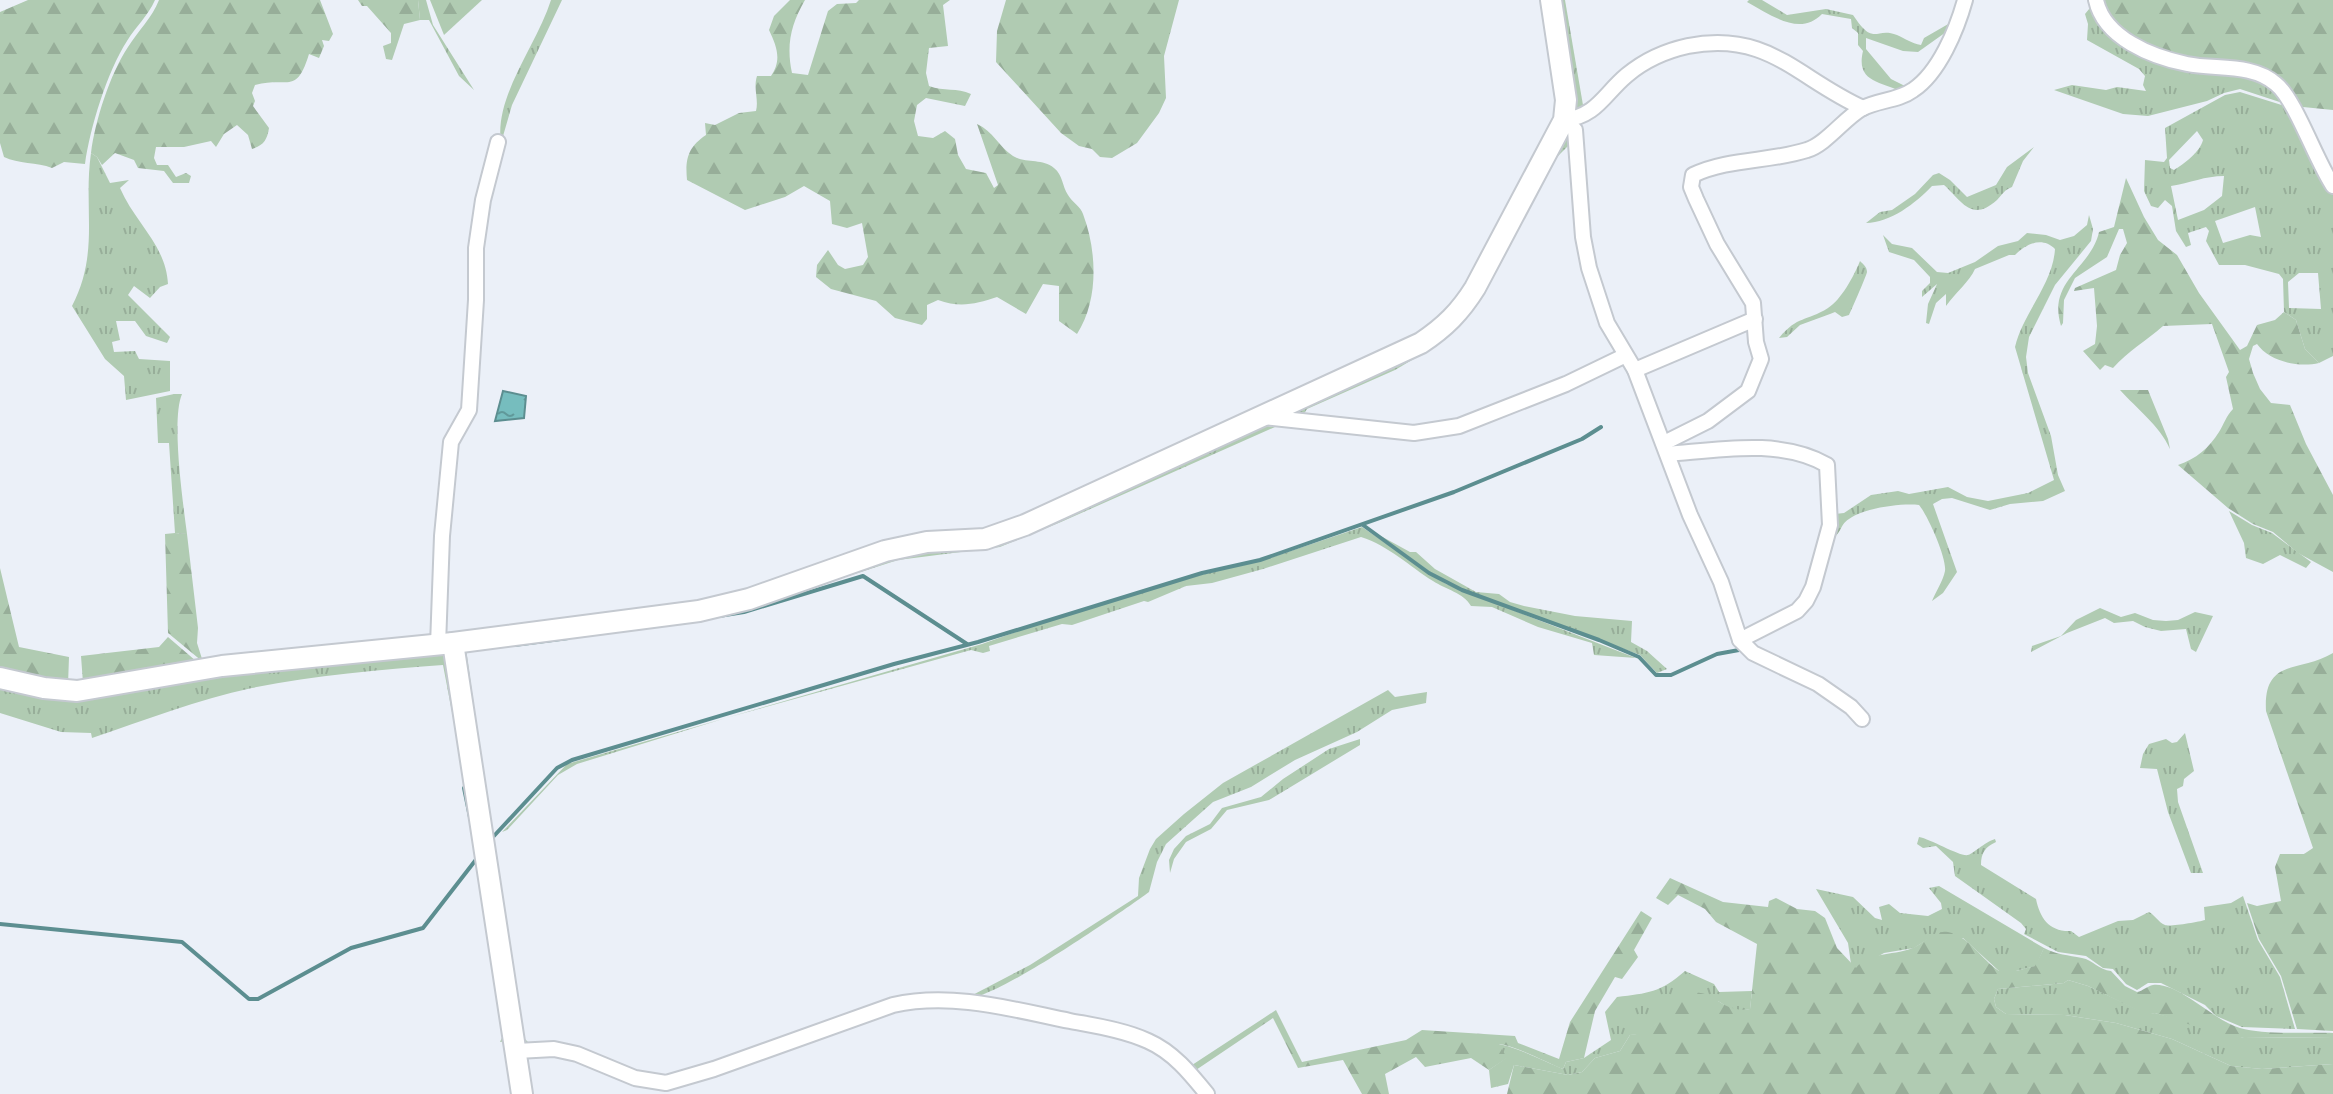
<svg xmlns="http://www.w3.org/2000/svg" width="2333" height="1094" font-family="'DM Sans',sans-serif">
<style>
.grass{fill:url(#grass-tufts);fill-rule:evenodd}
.forest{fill:url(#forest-firs)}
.water{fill:url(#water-ripples);stroke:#5c8e90;stroke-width:2}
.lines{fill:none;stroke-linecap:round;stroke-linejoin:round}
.stream{stroke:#5c8e90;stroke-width:4}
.street-casing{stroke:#c4c9d0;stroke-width:18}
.secondary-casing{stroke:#c4c9d0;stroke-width:24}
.street{stroke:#fff;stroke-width:14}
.secondary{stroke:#fff;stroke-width:20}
</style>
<defs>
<pattern id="grass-tufts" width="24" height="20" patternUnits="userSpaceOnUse" patternTransform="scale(2)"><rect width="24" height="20" fill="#b0cbb2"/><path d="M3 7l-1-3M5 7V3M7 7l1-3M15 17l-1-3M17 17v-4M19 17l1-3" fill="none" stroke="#97ae99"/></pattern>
<pattern id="forest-firs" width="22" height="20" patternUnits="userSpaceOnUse" patternTransform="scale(2)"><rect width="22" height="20" fill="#b0cbb2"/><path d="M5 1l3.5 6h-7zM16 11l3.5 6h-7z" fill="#97ae99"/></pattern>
<pattern id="water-ripples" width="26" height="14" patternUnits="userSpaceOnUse" patternTransform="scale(2)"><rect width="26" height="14" fill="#76bdbe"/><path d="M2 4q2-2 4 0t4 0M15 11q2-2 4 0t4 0" fill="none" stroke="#60999a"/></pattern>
</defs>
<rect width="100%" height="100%" fill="#ebf0f8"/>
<g class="grass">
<path d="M418 0H426L433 25 474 90 459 76 429 20H420Z"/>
<path d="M551 0H562L512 105 501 143C494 96 537 45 551 0Z"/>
<path d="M1553 0H1565L1584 111 1575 113Z"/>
<path d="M1749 0H1762L1787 15 1826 9 1853 15C1875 48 1875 26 1897 35 1906 39 1911 43 1921 45L1924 38 1950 23 1956 25 1918 52 1903 51 1866 38V49L1891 79 1905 86 1903 93C1884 81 1855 84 1863 51L1858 45V33L1852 28 1851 19 1822 14C1800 37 1771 15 1747 2Z"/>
<path d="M2094 3 2260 75 2289 105 2240 89 2224 93 2207 101 2148 116 2123 114 2054 90 2072 85 2106 90 2117 87 2146 91 2143 85 2145 76 2139 69 2087 40 2088 24 2085 14Z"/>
<path d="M2240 92 2291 108 2333 188V356L2319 363 2305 349 2296 320 2284 312 2283 279 2279 274 2245 265H2219L2206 241 2209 231 2206 227 2188 233 2191 245 2186 247 2176 231 2172 206 2165 200 2158 208 2151 206 2144 191 2145 160 2164 162 2167 158 2165 128 2225 95ZM2197 131 2203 140C2200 152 2184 164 2174 170L2170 168 2169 160ZM2224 176 2222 196 2204 210 2178 220 2171 186C2190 183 2205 176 2224 176ZM2255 207 2261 237 2250 235 2223 243 2215 221ZM2299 273H2318L2321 309 2289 308 2288 282Z"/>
<path d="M1571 135 1574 140 1556 158 1476 307 1453 332 1439 344 1395 370 1307 409 1303 415H1279L1442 336 1560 144Z"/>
<path d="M2034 147 2023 161 2012 187C2004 190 2003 194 1997 200 1971 223 1962 201 1944 185L1932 186C1916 203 1890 223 1866 223L1880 212 1892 210 1915 194 1933 175 1939 173 1950 180 1967 197 1996 185 2007 167Z"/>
<path d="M91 153 97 157 110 183 129 180 120 188C135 223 166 245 168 284L160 287 150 298 134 286 128 295 170 337 167 343 146 336 135 321H116L120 340 112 342 114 352 135 351 139 359 170 361V391L126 400 124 376 105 359 72 306C100 252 83 209 91 153Z"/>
<path d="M2089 215 2093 229 2091 241 2055 285 2029 337 2026 357 2028 373 2051 436 2058 475 2065 491 2043 501 2010 504 1990 510 1952 498 1942 499 1933 504 1957 572 1943 593 1932 601C1936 591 1943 581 1945 571 1947 558 1927 514 1919 505 1901 503 1864 508 1849 519 1838 526 1843 535 1827 541L1835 514 1844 513 1871 495 1898 491 1909 494 1948 487 1967 497 1988 501 2028 493 2054 480 2015 347C2023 313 2053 284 2055 249 2042 236 2026 244 2015 255H2009L1975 269C1970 281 1955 293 1946 306V294L1936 303 1929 324 1926 323 1928 304 1937 284 1922 297V291L1930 283V277L1914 260 1889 252 1883 235 1892 244 1912 248 1937 272 1948 273 1975 262 1998 246 2018 241 2027 233 2046 235 2060 240 2074 236 2087 225Z"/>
<path d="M1860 261C1863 264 1867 267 1867 272 1867 274 1852 309 1849 315L1842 317 1835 312 1830 314 1800 325 1787 337 1779 338C1798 315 1806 322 1828 308 1841 300 1854 276 1860 261Z"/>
<path d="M174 394H182C171 420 183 503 187 534L175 533 169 443H158L156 398Z"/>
<path d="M1257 425 1275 427 1061 522 1000 547 898 560 743 610 466 649 493 842 524 1038 530 1044 522 1045 459 665 465 644 591 626 877 560 956 546Z"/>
<path d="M2229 511 2252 525 2272 533 2311 562 2306 568 2280 555 2263 564 2246 558 2244 543Z"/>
<path d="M1362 527 1446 584 1636 658 1594 655 1592 643 1538 627 1492 607 1471 606C1464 593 1445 589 1433 581 1409 566 1389 546 1361 537L1263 569 1212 583 1186 586 1148 602 1144 601 1072 625 1062 624 989 646 990 651 983 653 971 650 726 718 577 764 558 775 507 830 502 832 567 764 982 644 1058 617 1204 574 1261 561Z"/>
<path d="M1379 535 1410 552H1416L1435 569 1476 592 1499 594 1510 602 1524 606 1575 616 1632 621 1631 642 1647 651 1667 669 1657 673 1640 655 1462 589 1430 572Z"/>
<path d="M2100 608 2121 617 2135 613 2153 620 2166 621 2178 620 2195 612 2213 616 2196 652 2191 649 2186 629 2161 631 2145 627 2133 621 2114 623 2105 618 2067 633 2031 652 2032 646 2061 636 2076 620Z"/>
<path d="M442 646 447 650 453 666 484 850 510 1031C508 1037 507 1042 500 1042L505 1031 478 861 480 859 443 665C379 670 314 675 252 688 197 700 145 720 92 738L91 733 61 732 0 713V680L45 690 82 692 243 668Z"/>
<path d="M1388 690 1395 697 1427 692 1426 703 1392 710 1357 732 1295 760 1251 787 1213 802 1166 844 1157 862 1149 892C1119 914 995 1000 965 999L1030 965 1138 896 1139 878 1150 849 1156 839 1184 814 1223 783Z"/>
<path d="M2185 733 2194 771 2184 779 2183 786 2177 789 2178 802 2203 873H2191L2168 812 2157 769 2140 768 2143 754 2149 744 2166 739 2172 743 2177 742Z"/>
<path d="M1360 739V745L1269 800 1227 810 1211 829 1186 842 1174 859 1170 873 1169 860 1174 849 1186 836 1210 824 1222 808 1261 797 1283 779 1329 749Z"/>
<path d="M1919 837C1931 839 1960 857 1968 855 1971 855 1985 842 1995 839L1996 842C1985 847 1981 853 1981 865L2036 899C2040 918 2049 932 2071 931L2079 937 2118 921 2133 920 2149 912C2155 915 2158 922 2165 925 2170 927 2198 922 2205 920L2204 907 2231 903 2243 896 2258 940 2280 977 2295 1029 2242 1027 2216 1016 2205 1005 2161 983H2148L2137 990 2126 984 2113 969 2103 968 2086 956 2058 952 2024 934 2026 929 2021 923 1955 876 1953 862 1936 846 1923 848 1917 844Z"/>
<path d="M1939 886 2044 948 2036 966 2016 971H1999L1963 938 1928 939 1914 948 1884 953 1856 969 1851 964 1848 943 1816 889 1853 897 1875 918 1882 920 1879 907 1889 904 1900 913 1928 916 1942 909 1941 903 1929 888Z"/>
<path d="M1685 971 1714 984 1719 992 1752 991 1750 1009 1735 1012 1718 1001 1659 1022 1644 1034 1630 1035 1620 1051 1595 1058 1582 1072 1568 1075 1514 1065 1508 1084 1491 1088 1489 1070 1506 1058 1498 1044C1515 1046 1545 1062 1563 1069L1566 1062 1584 1058 1611 1040 1605 1012 1617 997C1648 993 1660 993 1685 971Z"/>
<path d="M2068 980 2088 986 2147 1014 2155 1013 2244 1038 2333 1037V1064L2262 1069 2231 1066 2172 1039 2116 1023 2065 1015 2006 1014 1996 1007 1994 999 1998 989 2064 983Z"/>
</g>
<g class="forest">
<path d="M28 0H155C148 16 136 26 127 41 107 72 90 128 85 164L64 162 52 168C37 162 18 164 4 157L0 143V12Z"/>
<path d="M159 0H320L333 34 329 41 322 40 324 46 319 58 309 54C296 96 289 76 255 85L252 93 255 101 253 106 269 128C267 140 264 145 252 149L248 135 237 125 224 134 216 147 211 141 184 147H156L154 158 157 165H168L176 177 186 173 191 176 189 183H173L164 171 138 168 134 160 115 153 102 165 97 157 91 153C95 121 110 74 128 47 138 31 152 18 159 0Z"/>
<path d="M358 0H418L420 20 404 24 392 60 386 59 383 46 391 43V33L367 6H362Z"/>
<path d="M430 0H482L444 35Z"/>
<path d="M790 0H805C791 24 786 45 792 73L808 75 828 11 837 4 856 3 859 0H950L943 5 948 46 929 48 926 73 929 86C944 92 957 87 971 94L965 106 926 98 917 105 914 121 918 136 933 138 945 131 955 139 958 155 966 169 986 173 994 188 998 185 977 124C993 131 999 147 1013 156 1026 164 1042 158 1054 168 1063 175 1062 186 1068 195 1072 202 1081 207 1083 214 1097 251 1099 300 1077 334L1059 321V286L1043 284 1026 314 997 297C976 304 960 308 938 300L927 305V319L922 325 895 318 876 301 831 289 816 277 817 265 828 250 838 265 845 269 863 265 868 257 862 223 847 228 832 224 830 201 804 186 785 197 745 210 687 180C685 159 688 147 706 135L705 123 715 125 739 113 756 111C759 99 753 89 757 76H771C782 60 777 47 769 30L774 16Z"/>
<path d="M1006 0H1179L1164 56 1166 98 1159 113 1137 143 1112 158 1100 157 1092 149 1079 146 1061 133 996 62 997 31Z"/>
<path d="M2098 0H2333V110L2293 106 2280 84 2187 63 2117 33Z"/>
<path d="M2126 178 2144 217 2158 240 2177 255 2199 293 2240 350 2247 346 2257 325 2275 320 2284 312 2296 320 2305 349 2319 363C2298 368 2269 361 2257 344L2253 346 2249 359 2253 373 2260 389 2271 403 2290 405 2306 444 2333 495V572L2298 553 2273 532 2253 524 2228 508 2178 465C2196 459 2209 448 2219 432 2224 424 2226 416 2233 409L2226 377 2229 372 2212 324 2163 326C2146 341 2128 351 2113 368L2105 365 2100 370 2083 351 2095 344 2097 326 2094 288 2074 291 2075 288 2116 270 2120 255 2127 243 2123 229H2119L2107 257 2075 278 2064 300 2063 323 2061 326C2047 280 2091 269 2099 232L2114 227Z"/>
<path d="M2120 390H2148L2168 439 2170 449C2159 425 2137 409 2120 390Z"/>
<path d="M175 533 187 534 198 628 197 643 203 662 168 633 165 534Z"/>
<path d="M0 568 19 647 69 657 68 685 0 672Z"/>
<path d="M168 637 203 667 83 683 81 656 159 647Z"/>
<path d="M2333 653V1031L2297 1029 2281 976 2259 939 2247 903 2257 906 2281 901 2275 867 2280 854H2304L2313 848 2266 711C2263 657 2300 673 2333 653Z"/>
<path d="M1670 878 1723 902 1768 907 1769 901 1776 898 1797 909 1815 911 1825 918 1837 948 1856 968C1869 951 1897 956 1915 947 1927 941 1933 930 1948 932 1969 936 1982 960 1999 971H2016L2035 966 2044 948C2057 955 2068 955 2082 958 2093 960 2099 970 2111 971L2125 986 2137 992C2143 991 2147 986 2153 985 2179 982 2214 1021 2240 1028 2264 1035 2307 1032 2333 1033V1037L2244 1038 2215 1033 2155 1013 2147 1015 2088 986 2068 980 2064 983 1998 989 1994 999 1996 1007 2006 1014 2065 1015 2116 1023 2172 1039 2231 1066 2262 1069 2333 1064V1094H1507L1514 1065 1568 1075 1582 1072 1595 1058 1620 1051 1630 1035C1665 1032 1669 996 1691 993 1714 989 1722 1014 1750 1009L1757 944 1716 922 1705 909 1678 895 1668 905 1656 898Z"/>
<path d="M1641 911 1652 918 1634 950 1638 957 1622 979 1615 977 1595 1011 1584 1058 1566 1062 1563 1069C1546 1062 1516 1046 1499 1044L1507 1058 1489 1070 1471 1058 1425 1067 1416 1057 1385 1074 1389 1094H1362L1343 1060 1298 1068 1273 1018 1193 1072 1189 1067 1276 1010 1302 1062 1406 1040 1422 1030 1515 1036 1518 1043 1559 1059 1570 1022Z"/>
</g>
<path class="water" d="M503 391 526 396 524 418 495 421Z"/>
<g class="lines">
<g class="stream">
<path d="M1363 525 1429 573 1462 590 1599 640 1639 657 1656 675H1671L1717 654 1739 650"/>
<path d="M719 616 744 612 863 576 967 644"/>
<path d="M514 645 568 638"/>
<path d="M464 788 470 817"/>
<path d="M493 837 557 768 572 760 894 664 978 642 1202 573 1260 560 1454 492 1582 439 1601 427"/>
<path d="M0 924 182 942 249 999H258L351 948 423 928 478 857"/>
</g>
<defs>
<g id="street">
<path d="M2096 0C2104 38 2152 57 2187 64 2216 70 2252 63 2276 84 2295 99 2316 161 2333 186"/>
<path d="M1564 120 1575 130 1583 237 1589 268 1607 323 1635 370 1690 515 1721 582 1740 640 1753 653 1818 684 1851 707 1862 719"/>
<path d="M1564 120C1597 116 1604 94 1627 75 1645 60 1665 51 1688 46 1768 30 1798 79 1863 108"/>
<path d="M1635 370 1755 319"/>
<path d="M1264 417 1414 433 1459 426 1566 384 1624 356"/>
<path d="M1664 443 1708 421 1748 391 1761 359 1756 342 1753 303 1717 244 1696 199 1691 187 1693 175C1729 158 1770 162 1807 150 1825 145 1844 119 1861 109 1877 100 1898 101 1913 90 1939 73 1957 29 1965 0"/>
<path d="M1668 454C1718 450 1781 438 1827 465L1830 525 1813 587 1806 601 1797 611 1740 640"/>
<path d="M438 645 442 536 451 442 469 410 476 300V248L483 200 498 142"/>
<path d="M517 1051 554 1049 577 1054 635 1078 666 1083 714 1069 893 1005C952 992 1011 1009 1070 1021 1096 1026 1124 1030 1148 1041 1173 1052 1190 1073 1207 1094"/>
</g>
<g id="secondary">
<path d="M453 643 522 1094"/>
<path d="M0 678 44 688 77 691 222 666 453 643 699 611 749 599 885 551 927 542 985 539 1025 525 1421 343C1445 327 1460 312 1475 288L1564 120 1566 100 1551 0"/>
</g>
</defs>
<use href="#street" class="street-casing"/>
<use href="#secondary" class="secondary-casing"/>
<use href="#street" class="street"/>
<use href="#secondary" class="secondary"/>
</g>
</svg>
